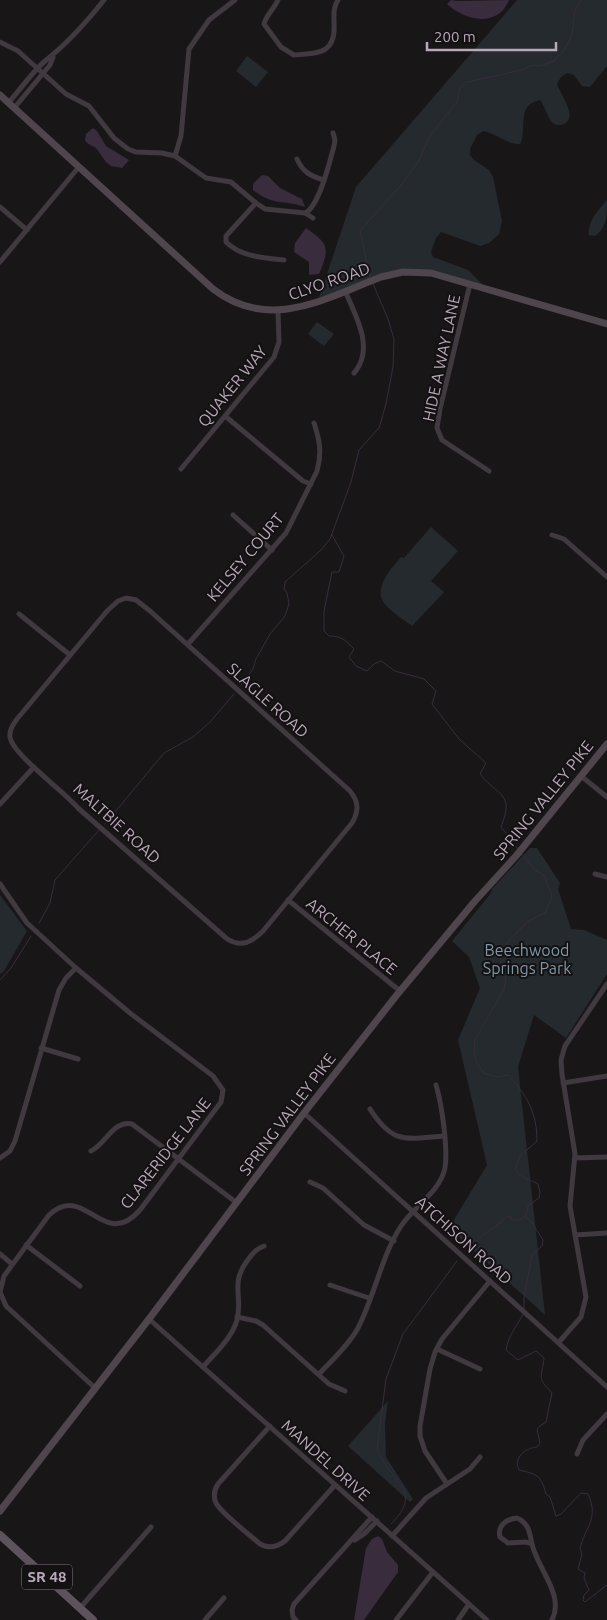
<svg xmlns="http://www.w3.org/2000/svg" width="607" height="1620" font-family="Ubuntu,sans-serif">
<style>
.green{fill:#242a2e}
.water{fill:#392c3d}
.lines{fill:none;stroke-linecap:round;stroke-linejoin:round}
.stream{stroke:#392c3d;stroke-width:1}
.street{stroke:#40393f;stroke-width:5}
.secondary{stroke:#4e454d;stroke-width:7}
.primary{stroke:#5d535c;stroke-width:8}
.labels{text-anchor:middle;stroke-width:4;stroke-linejoin:round;paint-order:stroke}
.shield{fill:#141113;stroke:#887b87;stroke-width:1}
.shield-label{font-size:15px;font-weight:bold;fill:#b9a8b9}
.street-label{font-size:16px;fill:#b9a8b9;stroke:#141113}
.park-label{font-size:16px;fill:#7e97a5;stroke:#141113}
</style>
<rect width="100%" height="100%" fill="#191618"/>
<g class="green">
<path d="M517 0H607V66L590 87 582 86 574 75 567 73 561 77 557 84C560 94 581 120 561 125 559 125 556 125 554 124 548 120 545 106 540 100 515 105 528 130 520 144 505 144 496 133 483 131L477 135 470 149V155L474 160 489 170 493 177 502 221 499 234 489 243 480 246 441 232 436 238 431 252 433 257 468 270 487 289 444 276 403 272 318 301 356 187Z"/>
<path d="M247 56 268 72 256 87 236 71Z"/>
<path d="M607 200C607 216 607 228 595 236L589 235C587 221 599 210 607 200Z"/>
<path d="M317 322 334 334 324 346 308 334Z"/>
<path d="M431 527 458 551 431 581 444 592 412 626C404 620 390 611 384 603 373 587 392 568 401 557L404 558Z"/>
<path d="M530 848H537L560 883 558 889 571 929 584 930 607 940V974L566 1038 534 1015 518 1067 545 1315 449 1228 487 1165 458 1040 480 988 469 957 452 941 491 893 492 889Z"/>
<path d="M0 895 27 931 4 971 0 974Z"/>
<path d="M388 1401 385 1424 386 1457 413 1499 410 1502 348 1446Z"/>
</g>
<g class="water">
<path d="M451 0 457 1 509 0C498 28 465 21 447 4Z"/>
<path d="M93 128 97 131 106 146 129 160 122 168 111 166 106 162 96 148 87 143 85 140 86 134Z"/>
<path d="M262 175 268 176 280 188 302 199 305 207C283 199 275 207 253 190V184Z"/>
<path d="M306 228C329 244 330 248 319 274L309 275V262L294 252 295 243Z"/>
<path d="M378 1536 382 1539 387 1552 398 1565V1572L364 1620H354L366 1548 372 1539Z"/>
</g>
<g class="lines">
<g class="stream">
<path d="M370 277 360 231 400 186 418 162 430 136 457 102 460 88 467 82 522 70 532 65 540 66 554 61 564 50 572 35 575 10 581 0"/>
<path d="M332 535 344 556 339 572H332L324 611V631L329 636C341 636 346 640 354 649L349 657 356 666 367 671 374 664 381 661 395 671 424 679 436 691 432 704 459 739 486 763 480 774C498 797 515 792 501 827L518 849"/>
<path d="M241 685 253 669 256 659 270 634 285 616 289 604 287 593 284 589 285 582 321 550 330 539 351 482 359 450 379 428 386 404 393 367 394 339 388 319 373 284"/>
<path d="M105 824 164 753 193 737 210 722 234 694"/>
<path d="M522 854 536 871 544 875 552 896 546 912 527 922 516 933 504 947 500 956 506 979 504 989 475 1040 474 1052 477 1064 484 1073 496 1077 508 1075C527 1095 537 1113 537 1141L520 1156 515 1170C521 1178 529 1179 538 1184L540 1192 539 1198 528 1206 526 1217 532 1223 543 1240 542 1246 532 1255 524 1298V1309"/>
<path d="M39 923 50 903 55 880 99 830"/>
<path d="M0 980 11 968 31 936"/>
<path d="M467 1250C478 1239 484 1234 496 1226 501 1222 504 1218 510 1216L512 1220H520L525 1216"/>
<path d="M523 1315C516 1326 508 1337 506 1350L518 1360 536 1351 544 1358C542 1379 536 1376 552 1393L546 1422 540 1426 537 1429 540 1443 537 1447C525 1448 513 1458 519 1470 537 1474 541 1475 546 1494L550 1497 556 1516 561 1514 581 1493 588 1494C599 1518 586 1526 580 1548L582 1554 578 1569 585 1573 584 1578 589 1590 584 1595 583 1600 585 1602 607 1585"/>
<path d="M391 1524C426 1490 388 1480 377 1449L386 1379 403 1334 457 1261"/>
</g>
<g class="street">
<path d="M278 0C274 9 266 15 264 24L281 47 294 55C319 53 336 54 334 23 334 14 333 8 338 0"/>
<path d="M0 42 18 51 66 94 89 106 114 138 128 149 136 152 162 153 175 156 206 178 231 182 256 203 265 209 305 213 313 218"/>
<path d="M9 102C21 89 32 72 45 61 68 43 85 24 104 0"/>
<path d="M15 107 50 65 53 57"/>
<path d="M175 156 181 136 189 49 209 20 235 0"/>
<path d="M297 159C303 172 310 176 324 180"/>
<path d="M256 203 226 236V242C241 257 265 258 284 260"/>
<path d="M0 207 27 230"/>
<path d="M305 213C319 207 330 161 334 146L335 140 333 133"/>
<path d="M0 262 78 168"/>
<path d="M470 284 440 409 437 428 442 440 489 471"/>
<path d="M345 291C356 316 375 349 354 373"/>
<path d="M225 416 303 481 311 484"/>
<path d="M181 469 274 357 279 342 278 311"/>
<path d="M233 515 272 550"/>
<path d="M552 535 564 539 607 577"/>
<path d="M126 598 136 600 150 611 350 791C359 802 359 811 352 823L263 931C251 943 240 948 226 938L78 808C65 792 12 754 10 737 9 730 13 725 17 719L107 611 118 601Z"/>
<path d="M19 614 70 655"/>
<path d="M188 644 286 533 317 471C322 453 320 441 314 423"/>
<path d="M581 776 607 797"/>
<path d="M0 804 34 767"/>
<path d="M595 874 607 877"/>
<path d="M0 884 27 923 76 968 130 1013 213 1076 223 1090 221 1102 140 1210C103 1252 85 1181 49 1215L4 1276 0 1292 6 1306 95 1388"/>
<path d="M288 900 400 991"/>
<path d="M41 1048 78 1059"/>
<path d="M563 1083 607 1076"/>
<path d="M370 1109C393 1145 406 1139 444 1136"/>
<path d="M304 1113 607 1387"/>
<path d="M91 1151C106 1144 113 1120 132 1124L237 1203"/>
<path d="M0 1158 10 1151 15 1141 59 990 66 978 76 968"/>
<path d="M575 1158 607 1157"/>
<path d="M310 1182 323 1188 364 1225 394 1241"/>
<path d="M575 1235 607 1233"/>
<path d="M26 1245 80 1286"/>
<path d="M0 1254 12 1264"/>
<path d="M330 1285 369 1298"/>
<path d="M237 1317 256 1321 263 1325 329 1384 345 1391"/>
<path d="M149 1319 487 1620"/>
<path d="M559 1342 581 1317 586 1297 570 1206 575 1154 562 1074 561 1060 565 1046 607 984"/>
<path d="M437 1349 480 1369"/>
<path d="M203 1367C215 1353 232 1338 237 1320 243 1297 230 1284 247 1261 252 1254 256 1249 264 1246"/>
<path d="M319 1374C332 1360 349 1345 358 1328 375 1295 381 1257 401 1226 414 1206 440 1192 445 1168 448 1148 442 1105 436 1085"/>
<path d="M270 1426 218 1484C214 1490 213 1496 216 1503 222 1514 250 1535 260 1544 269 1549 277 1547 285 1541L335 1485"/>
<path d="M577 1454 583 1440 607 1414"/>
<path d="M447 1484 425 1451 420 1436V1426L430 1369 435 1352 442 1339 490 1281"/>
<path d="M517 1518C528 1522 530 1533 532 1544L526 1542 508 1543 500 1537C497 1526 506 1519 517 1518Z"/>
<path d="M392 1536 426 1498 470 1469 480 1457"/>
<path d="M355 1540 364 1534 377 1521"/>
<path d="M532 1544C537 1568 565 1595 552 1620"/>
<path d="M80 1608 151 1527"/>
<path d="M205 1620 224 1598"/>
<path d="M296 1620 293 1617 292 1610 294 1604 372 1517"/>
<path d="M396 1620 433 1572"/>
<path d="M458 1620 469 1604"/>
</g>
<g class="secondary">
<path d="M0 95 213 289C269 332 324 299 381 277L403 272 431 273 607 324"/>
<path d="M0 1511 149 1319 304 1113 396 996 475 901 516 856 607 744"/>
</g>
<path class="primary" d="M0 1535 93 1620"/>
</g>
<g class="labels">
<rect class="shield" x="22" y="1564.5" width="50" height="25" rx="4"/>
<g class="shield-label">
<text x="47" y="1582">SR 48</text>
</g>
<g class="street-label">
<text transform="translate(329 281) rotate(-19)" y="6">CLYO ROAD</text>
<text transform="translate(441 358) rotate(-78)" y="6">HIDE A WAY LANE</text>
<text transform="translate(232 386) rotate(-51)" y="6">QUAKER WAY</text>
<text transform="translate(245 557) rotate(-50)" y="6">KELSEY COURT</text>
<text transform="translate(268 700) rotate(42)" y="6">SLAGLE ROAD</text>
<text transform="translate(543 800) rotate(-51)" y="6">SPRING VALLEY PIKE</text>
<text transform="translate(117 823) rotate(42)" y="6">MALTBIE ROAD</text>
<text transform="translate(352 936) rotate(39)" y="6">ARCHER PLACE</text>
<text transform="translate(287 1114) rotate(-53)" y="6">SPRING VALLEY PIKE</text>
<text transform="translate(165 1153) rotate(-52)" y="6">CLARERIDGE LANE</text>
<text transform="translate(464 1240) rotate(42)" y="6">ATCHISON ROAD</text>
<text transform="translate(326 1460) rotate(42)" y="6">MANDEL DRIVE</text>
</g>
<g class="park-label">
<text x="527" y="956">Beechwood<tspan x="527" dy="18">Springs Park</tspan></text>
</g>
</g>
<path d="M427 42v8h129v-8" fill="none" stroke="#b9a8b9" stroke-width="2.5"/>
<text x="434" y="42" font-size="15" fill="#b9a8b9" stroke="#141113" stroke-width="4" paint-order="stroke">200 m</text>
</svg>
